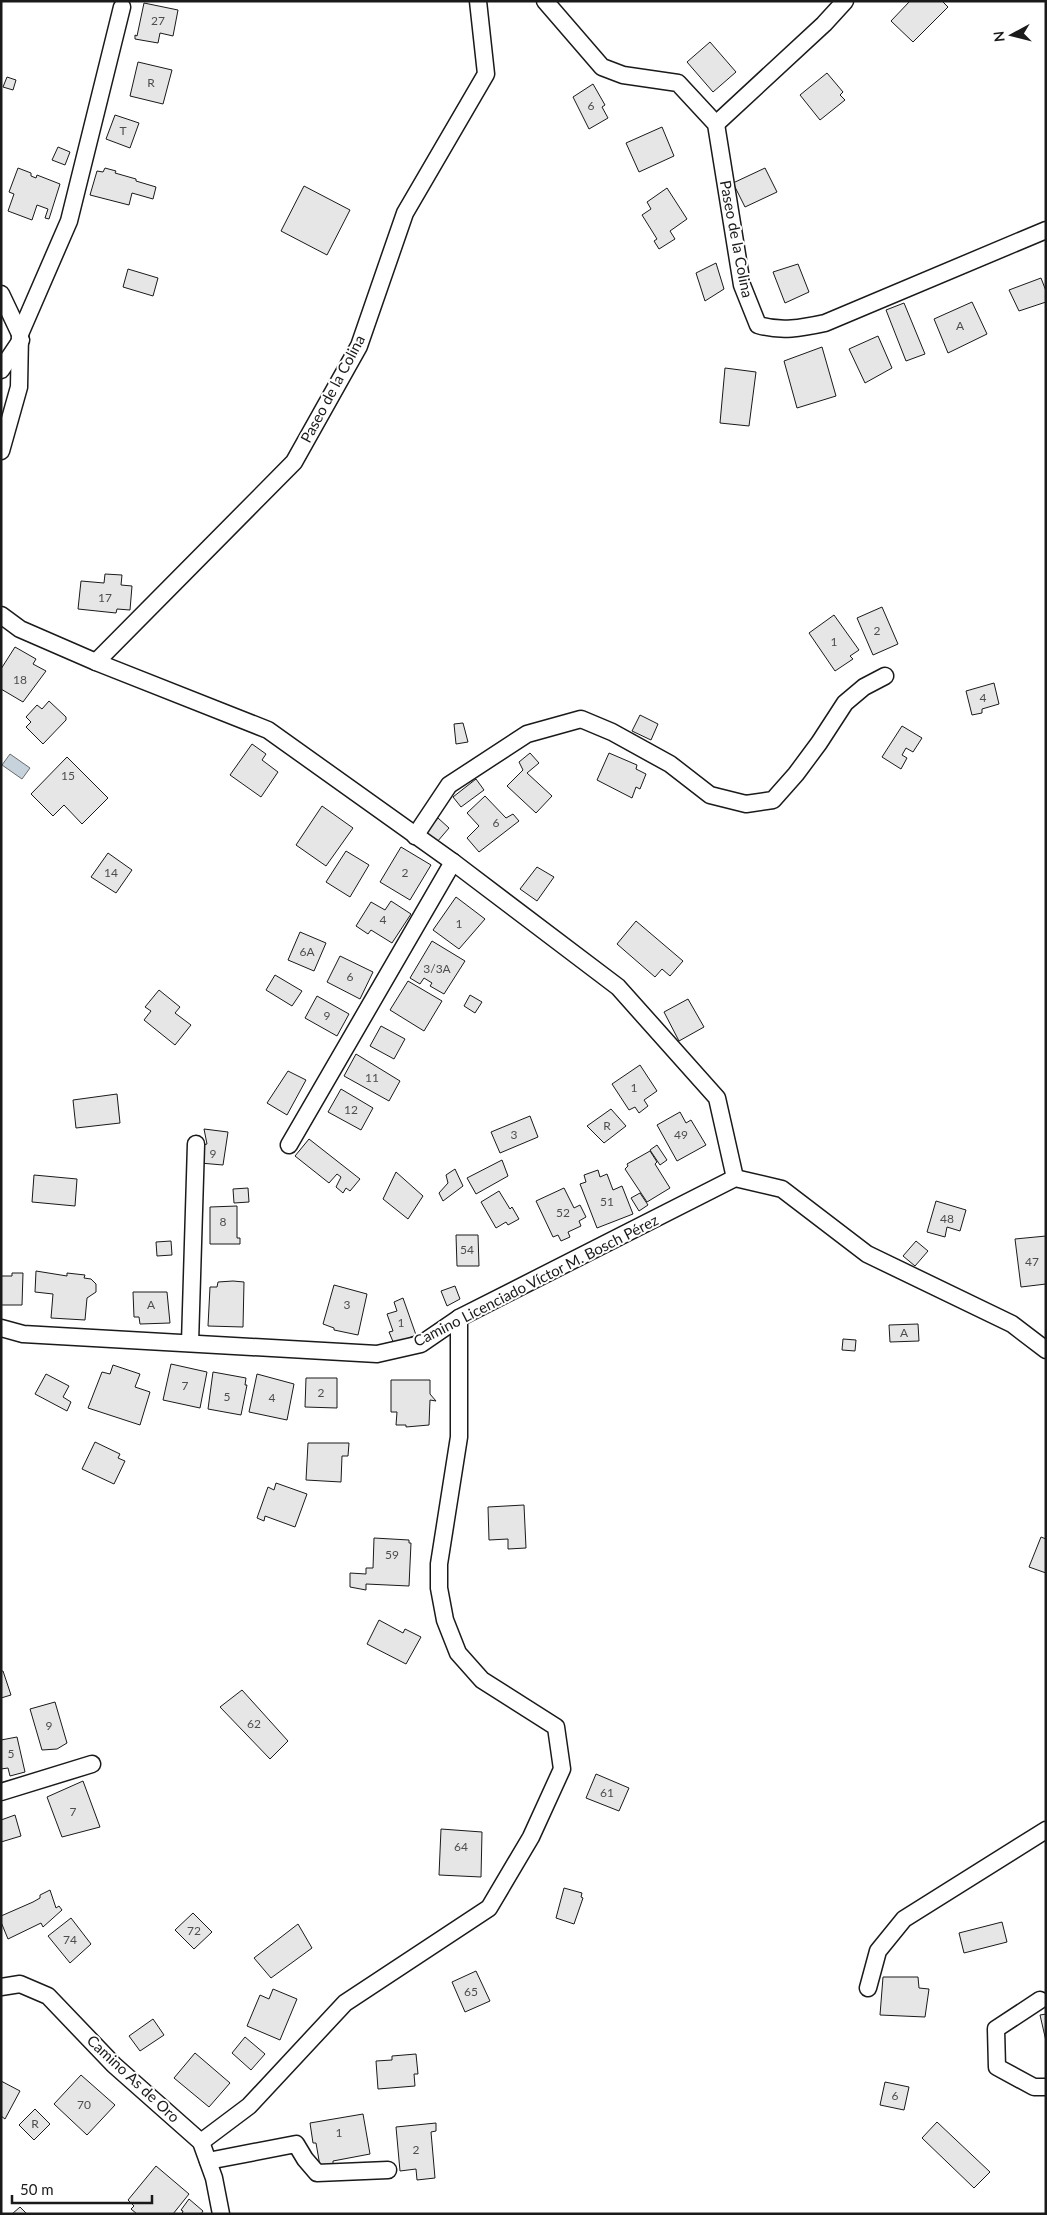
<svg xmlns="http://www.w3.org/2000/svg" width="1047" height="2215" font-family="Lato,sans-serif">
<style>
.water{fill:#c6d2dc;stroke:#6a6a6a}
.building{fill:#e6e6e6;stroke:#1a1a1a}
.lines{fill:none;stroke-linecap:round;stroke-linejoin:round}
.street-casing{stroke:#1a1a1a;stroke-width:19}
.street{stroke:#fff;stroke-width:16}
.labels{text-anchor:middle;stroke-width:4;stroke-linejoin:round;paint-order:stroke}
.number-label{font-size:12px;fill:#4d4d4d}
.street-label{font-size:15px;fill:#1a1a1a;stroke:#fff}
</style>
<rect width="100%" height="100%" fill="#fff"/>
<path class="water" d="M10 754 30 768 22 779 2 765Z"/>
<g class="building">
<path d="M910 1H942L948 7 913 42 891 21Z"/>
<path d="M144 3 178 10 173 36 160 33 158 43 135 39V35L137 36Z"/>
<path d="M710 42 736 72 713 92 687 62Z"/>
<path d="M138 62 172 70 163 104 130 96Z"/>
<path d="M827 73 843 92 840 95 845 100 820 120 800 95Z"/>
<path d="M7 77 16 80 13 90 3 87Z"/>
<path d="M593 84 605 105 602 107 608 118 589 129 573 97Z"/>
<path d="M115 115 139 123 130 148 106 139Z"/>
<path d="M662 127 674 156 639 172 626 143Z"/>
<path d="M58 147 70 152 65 165 52 160Z"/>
<path d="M18 168 31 173V176L36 178 37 175 60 184 49 219 45 218 48 209 37 205 32 220 8 211 14 194 9 192Z"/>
<path d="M105 168 116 171 115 173 136 179V181L156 187 153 199 132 193 129 205 90 195 97 171 103 172Z"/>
<path d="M765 168 777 192 745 207 733 183Z"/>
<path d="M304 186 350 210 327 255 281 231Z"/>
<path d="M667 188 687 219 670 231 675 239 659 249 654 241 657 239 642 215 651 209 647 202Z"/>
<path d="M716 263 724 289 705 301 696 273Z"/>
<path d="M798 264 809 292 785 303 773 272Z"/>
<path d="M128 269 158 278 153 296 123 287Z"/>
<path d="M1041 278 1046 291V302L1019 311 1009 290Z"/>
<path d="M972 302 987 334 948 353 934 319Z"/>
<path d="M904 303 925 354 906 361 886 310Z"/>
<path d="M878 336 892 368 865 383 849 349Z"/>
<path d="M822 347 836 396 797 408 784 361Z"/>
<path d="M725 368 756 372 749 426 720 423Z"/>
<path d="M105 574 122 575 121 585 132 586 130 610 117 609 116 613 78 609 81 581 104 583Z"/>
<path d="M882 607 898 644 873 655 857 618Z"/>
<path d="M834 615 859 650 850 656 853 659 835 671 809 633Z"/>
<path d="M15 647 36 659 33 664 46 671 23 702 1 689V669Z"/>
<path d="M994 683 999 704 982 709V713L972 715 966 691Z"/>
<path d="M49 701 66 717V720L43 744 26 727 31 722 26 717 37 705 42 709Z"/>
<path d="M640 715 658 724 651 740 632 731Z"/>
<path d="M463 723 468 742 456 744 454 724Z"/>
<path d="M902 726 922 738 913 752 906 748 902 755 907 758 901 769 882 757Z"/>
<path d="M252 744 266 754 262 760 278 772 261 797 230 775Z"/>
<path d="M530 753 539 763 527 773 552 796 536 813 507 786 523 770 519 762Z"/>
<path d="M609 753 637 765 636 769 646 774 640 789 636 787 632 798 597 780Z"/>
<path d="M67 757 108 798 82 824 64 805 53 816 31 794Z"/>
<path d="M476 779 484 790 461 807 453 797Z"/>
<path d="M485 796 506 818 513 814 519 821 479 852 467 838 479 826 467 813Z"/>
<path d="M322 806 353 828 326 866 296 845Z"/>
<path d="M438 818 449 828 437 842 426 832Z"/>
<path d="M401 847 431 865 410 900 380 882Z"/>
<path d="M346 851 369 865 350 897 326 882Z"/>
<path d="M108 853 132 870 116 893 91 877Z"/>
<path d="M537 867 554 877 537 901 520 889Z"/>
<path d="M456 897 485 919 459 949 433 930Z"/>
<path d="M391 901 411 914 392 943 371 930 368 934 356 926 371 902 385 910Z"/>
<path d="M636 921 683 961 670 976 662 969 655 977 617 944Z"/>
<path d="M300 932 326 943 314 971 288 960Z"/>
<path d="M432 941 465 961 444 994 430 986 432 983 424 978 420 984 410 978Z"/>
<path d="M340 956 373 972 360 999 327 982Z"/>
<path d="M275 975 302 991 292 1006 266 990Z"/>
<path d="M408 981 442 1001 424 1031 390 1010Z"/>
<path d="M159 990 180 1007 175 1013 191 1025 175 1045 144 1020 151 1011 145 1007Z"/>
<path d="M470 995 482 1002 475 1013 464 1006Z"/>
<path d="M317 996 349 1014 337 1036 305 1018Z"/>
<path d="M688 999 704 1027 679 1041 664 1012Z"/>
<path d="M381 1026 405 1039 394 1059 370 1046Z"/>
<path d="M356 1054 400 1081 389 1101 344 1076Z"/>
<path d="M640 1065 657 1091 644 1100 648 1106 639 1113 635 1107 629 1110 612 1084Z"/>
<path d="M288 1071 306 1080 287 1115 267 1103Z"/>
<path d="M341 1089 373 1108 361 1130 328 1112Z"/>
<path d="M117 1094 120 1123 76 1128 73 1100Z"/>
<path d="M611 1109 626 1126 604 1143 587 1126Z"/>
<path d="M680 1112 686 1123 691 1120 706 1145 677 1161 657 1125Z"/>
<path d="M530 1116 538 1137 500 1153 491 1132Z"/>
<path d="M204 1129 228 1132 223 1165 200 1163 203 1145 207 1144Z"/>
<path d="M309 1139 360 1179 350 1191 346 1188 343 1193 336 1187 341 1177 337 1174 329 1183 295 1156Z"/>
<path d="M657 1145 667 1160 660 1165 650 1150Z"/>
<path d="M650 1151 657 1162 655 1164 670 1188 647 1202 625 1169 628 1166 627 1164Z"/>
<path d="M502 1160 508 1176 476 1194 467 1178Z"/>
<path d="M455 1169 463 1186 443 1201 439 1193 448 1183 446 1175Z"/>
<path d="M598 1170 600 1177 607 1174 613 1190 622 1186 633 1214 597 1228 580 1184 586 1182 584 1175Z"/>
<path d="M396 1172 423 1196 408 1219 383 1199Z"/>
<path d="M34 1175 77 1179 75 1206 32 1202Z"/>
<path d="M248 1188 249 1202 234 1203 233 1189Z"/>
<path d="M564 1188 574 1208 580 1205 586 1217 579 1221 581 1226 568 1232 570 1237 561 1241 558 1235 553 1237 536 1201Z"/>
<path d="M499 1191 510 1209 512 1207 519 1219 508 1225 506 1222 496 1228 481 1202Z"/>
<path d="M640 1193 648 1205 639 1211 631 1198Z"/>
<path d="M936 1201 966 1210 960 1231 947 1227 945 1237 927 1232Z"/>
<path d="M237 1206V1238H240V1244H210V1207Z"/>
<path d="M456 1235H478L479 1266H457Z"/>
<path d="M1046 1236V1284L1021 1287 1015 1239Z"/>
<path d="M171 1241 172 1255 157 1256 156 1242Z"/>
<path d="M916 1241 928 1251 915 1266 903 1256Z"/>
<path d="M36 1271 67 1276V1273L85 1275 84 1278 91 1279 96 1284V1292L87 1298 85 1320 51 1318 53 1294 35 1292Z"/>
<path d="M12 1273H23L22 1305H1V1276H12Z"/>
<path d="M233 1281 244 1282 243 1327 208 1326 210 1287H217L218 1282Z"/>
<path d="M334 1285 367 1294 358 1335 334 1330V1328L323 1324Z"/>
<path d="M455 1286 460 1299 447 1306 441 1291Z"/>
<path d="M133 1292H167L170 1323 140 1324 139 1317H134Z"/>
<path d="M403 1298 416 1335 394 1344 389 1332 393 1331 387 1314 397 1311 394 1302Z"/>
<path d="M918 1324 919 1341 890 1342 889 1325Z"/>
<path d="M843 1339 856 1340 855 1351 842 1350Z"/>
<path d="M171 1364 207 1372 200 1408 163 1400Z"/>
<path d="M113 1365 140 1374 135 1387 150 1392 140 1425 88 1408 102 1372 110 1374Z"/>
<path d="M213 1372 246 1378 245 1385H247L241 1415 208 1409Z"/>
<path d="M46 1374 69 1386 63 1397 71 1402 67 1411 35 1394Z"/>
<path d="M257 1374 294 1384 287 1420 249 1412Z"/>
<path d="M306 1378H337V1408L305 1407Z"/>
<path d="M391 1380H430V1394L436 1401 430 1400 429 1425 406 1427V1425H396L397 1412H391Z"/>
<path d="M95 1442 120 1454 118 1458 125 1461 114 1484 82 1469Z"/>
<path d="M308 1443H349L348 1456H342L341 1482 306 1480Z"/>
<path d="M276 1483 307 1494 295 1527 265 1516 264 1521 257 1518 268 1487 274 1490Z"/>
<path d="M524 1505 526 1548 508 1549V1539L489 1540 488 1507Z"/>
<path d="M1041 1537 1046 1539V1573L1029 1567Z"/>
<path d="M374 1538 409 1540V1543H411L409 1586 366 1584V1590L350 1587V1573L366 1574V1568H373Z"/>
<path d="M379 1620 403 1633 405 1629 421 1637 406 1664 367 1644Z"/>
<path d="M1 1671H3L11 1695 1 1698Z"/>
<path d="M242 1690 288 1741 270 1759 220 1707Z"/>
<path d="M55 1702 67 1743 57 1749 42 1750 30 1709Z"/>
<path d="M17 1737 25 1772 10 1776 8 1768 1 1769V1740Z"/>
<path d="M596 1774 629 1788 619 1811 586 1798Z"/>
<path d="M83 1781 100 1827 62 1837 47 1797Z"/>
<path d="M15 1815 21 1836 1 1842V1820Z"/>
<path d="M441 1829 482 1832 481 1877 439 1875Z"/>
<path d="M564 1888 582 1893 581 1897 583 1898 574 1924 556 1918Z"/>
<path d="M50 1890 56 1908 59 1906 62 1910 43 1927 41 1923 8 1939 1 1922V1916L33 1902 40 1898V1895Z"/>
<path d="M193 1913 212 1932 194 1949 175 1930Z"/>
<path d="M71 1918 91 1944 70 1963 48 1936Z"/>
<path d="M1002 1922 1007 1942 964 1953 959 1933Z"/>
<path d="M298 1924 312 1948 271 1978 254 1958Z"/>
<path d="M476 1971 490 2001 465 2012 452 1982Z"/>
<path d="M883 1977H918L919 1988 929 1989 925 2017 880 2015Z"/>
<path d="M273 1989 297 1999 280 2040 247 2026 260 1995 269 1999Z"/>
<path d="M1046 2014V2041L1040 2015Z"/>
<path d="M153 2019 164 2035 140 2051 129 2036Z"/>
<path d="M245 2037 265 2054 251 2070 232 2053Z"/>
<path d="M195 2053 230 2083 209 2107 174 2078Z"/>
<path d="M416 2054 418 2074H414L415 2086 378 2089 376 2061 392 2060V2056Z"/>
<path d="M81 2075 115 2105 87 2135 54 2104Z"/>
<path d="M1 2081 20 2091 5 2119 1 2116Z"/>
<path d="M885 2082 909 2087 904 2110 880 2105Z"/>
<path d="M35 2109 50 2124 34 2140 19 2125Z"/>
<path d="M363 2114 370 2154 333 2161V2164L320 2166 316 2143H313L310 2123Z"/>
<path d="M937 2122 990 2172 974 2188 922 2138Z"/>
<path d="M436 2123V2131L431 2132 435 2178 417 2180 416 2169 400 2171 396 2127Z"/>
<path d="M156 2166 189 2194 173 2214H137L131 2209 134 2206 128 2200Z"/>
<path d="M189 2199 203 2211 201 2214H182L183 2211 181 2210Z"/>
<path d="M20 2207 27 2214H12Z"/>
</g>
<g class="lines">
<defs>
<g id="street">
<path d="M545 1 602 67 623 75 678 83 716 124 742 285 758 325C781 332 802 328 825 323L1046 230"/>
<path d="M716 124 824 24 845 1"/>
<path d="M1 294 20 334"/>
<path d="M1 370 21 340"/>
<path d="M1 451 19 387 20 334 69 221 122 7"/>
<path d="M1 615 20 629 96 662 268 730 453 862 618 987 717 1098 735 1178"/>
<path d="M96 662 294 462 359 346 405 213 486 74 478 1"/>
<path d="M415 836 449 785 527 734 581 719 612 732 670 764 710 795 746 804 773 800 796 774 819 743 845 703 864 687 885 676"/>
<path d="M289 1145 453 862"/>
<path d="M1 1328 23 1334 377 1354 421 1344 459 1318 735 1178 782 1189 867 1254 1012 1324 1046 1350"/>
<path d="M190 1343 196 1144"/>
<path d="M1 1792 92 1764"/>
<path d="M1 1987 20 1984 48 1996 114 2065 201 2142 214 2178 221 2214"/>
<path d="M868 1988 878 1951 904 1919 1046 1830"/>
<path d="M1040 2000 996 2029 997 2067 1034 2087H1046"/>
<path d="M201 2142 249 2106 345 2003 489 1908 531 1837 562 1769 556 1727 482 1680 458 1653 445 1620 439 1588V1564L459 1437V1318"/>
<path d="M208 2161 296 2144 305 2159 317 2173 388 2170"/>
</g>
</defs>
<use href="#street" class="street-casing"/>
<use href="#street" class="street"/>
</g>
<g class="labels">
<g class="number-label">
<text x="158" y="25">27</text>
<text x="151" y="87">R</text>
<text x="591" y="110">6</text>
<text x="123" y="135">T</text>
<text x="960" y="330">A</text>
<text x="105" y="602">17</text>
<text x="877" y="635">2</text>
<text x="834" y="646">1</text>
<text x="20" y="684">18</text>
<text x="983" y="702">4</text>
<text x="68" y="780">15</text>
<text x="496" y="827">6</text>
<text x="111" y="877">14</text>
<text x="405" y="877">2</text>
<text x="383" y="924">4</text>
<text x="459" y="928">1</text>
<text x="307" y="956">6A</text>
<text x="437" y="973">3/3A</text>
<text x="350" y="981">6</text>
<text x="327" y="1020">9</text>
<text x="372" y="1082">11</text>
<text x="634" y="1092">1</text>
<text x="351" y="1114">12</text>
<text x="607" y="1130">R</text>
<text x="514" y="1139">3</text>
<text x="681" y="1139">49</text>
<text x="213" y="1158">9</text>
<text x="607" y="1206">51</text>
<text x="563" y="1217">52</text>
<text x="947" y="1223">48</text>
<text x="223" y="1226">8</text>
<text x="467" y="1254">54</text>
<text x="1032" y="1266">47</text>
<text x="151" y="1309">A</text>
<text x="347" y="1309">3</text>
<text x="401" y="1327">1</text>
<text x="904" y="1337">A</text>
<text x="185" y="1390">7</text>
<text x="321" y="1397">2</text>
<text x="227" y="1401">5</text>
<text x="272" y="1402">4</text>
<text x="392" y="1559">59</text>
<text x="254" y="1728">62</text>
<text x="49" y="1730">9</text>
<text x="11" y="1758">5</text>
<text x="607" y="1797">61</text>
<text x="73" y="1816">7</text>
<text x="461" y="1851">64</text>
<text x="194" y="1935">72</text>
<text x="70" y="1944">74</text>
<text x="471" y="1996">65</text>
<text x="895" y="2100">6</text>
<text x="84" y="2109">70</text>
<text x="35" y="2128">R</text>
<text x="339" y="2137">1</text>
<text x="416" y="2154">2</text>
</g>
<g class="street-label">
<text transform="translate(736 239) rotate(79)" y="5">Paseo de la Colina</text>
<text transform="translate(333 389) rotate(-62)" y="5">Paseo de la Colina</text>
<text transform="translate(536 1281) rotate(-27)" y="5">Camino Licenciado Víctor M. Bosch Pérez</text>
<text transform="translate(133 2079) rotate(43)" y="5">Camino As de Oro</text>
</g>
</g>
<rect width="1047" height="2215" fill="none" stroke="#1a1a1a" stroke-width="5"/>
<g transform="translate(1012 35) rotate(263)" stroke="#ffffff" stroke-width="4" paint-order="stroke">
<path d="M0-4L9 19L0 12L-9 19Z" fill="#1a1a1a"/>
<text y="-8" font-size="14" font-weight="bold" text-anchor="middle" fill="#1a1a1a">N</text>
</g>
<path d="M12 2195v8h140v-8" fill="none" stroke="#1a1a1a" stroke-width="2.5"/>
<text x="20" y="2195" font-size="15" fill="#1a1a1a" stroke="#ffffff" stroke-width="4" paint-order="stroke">50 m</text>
</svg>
